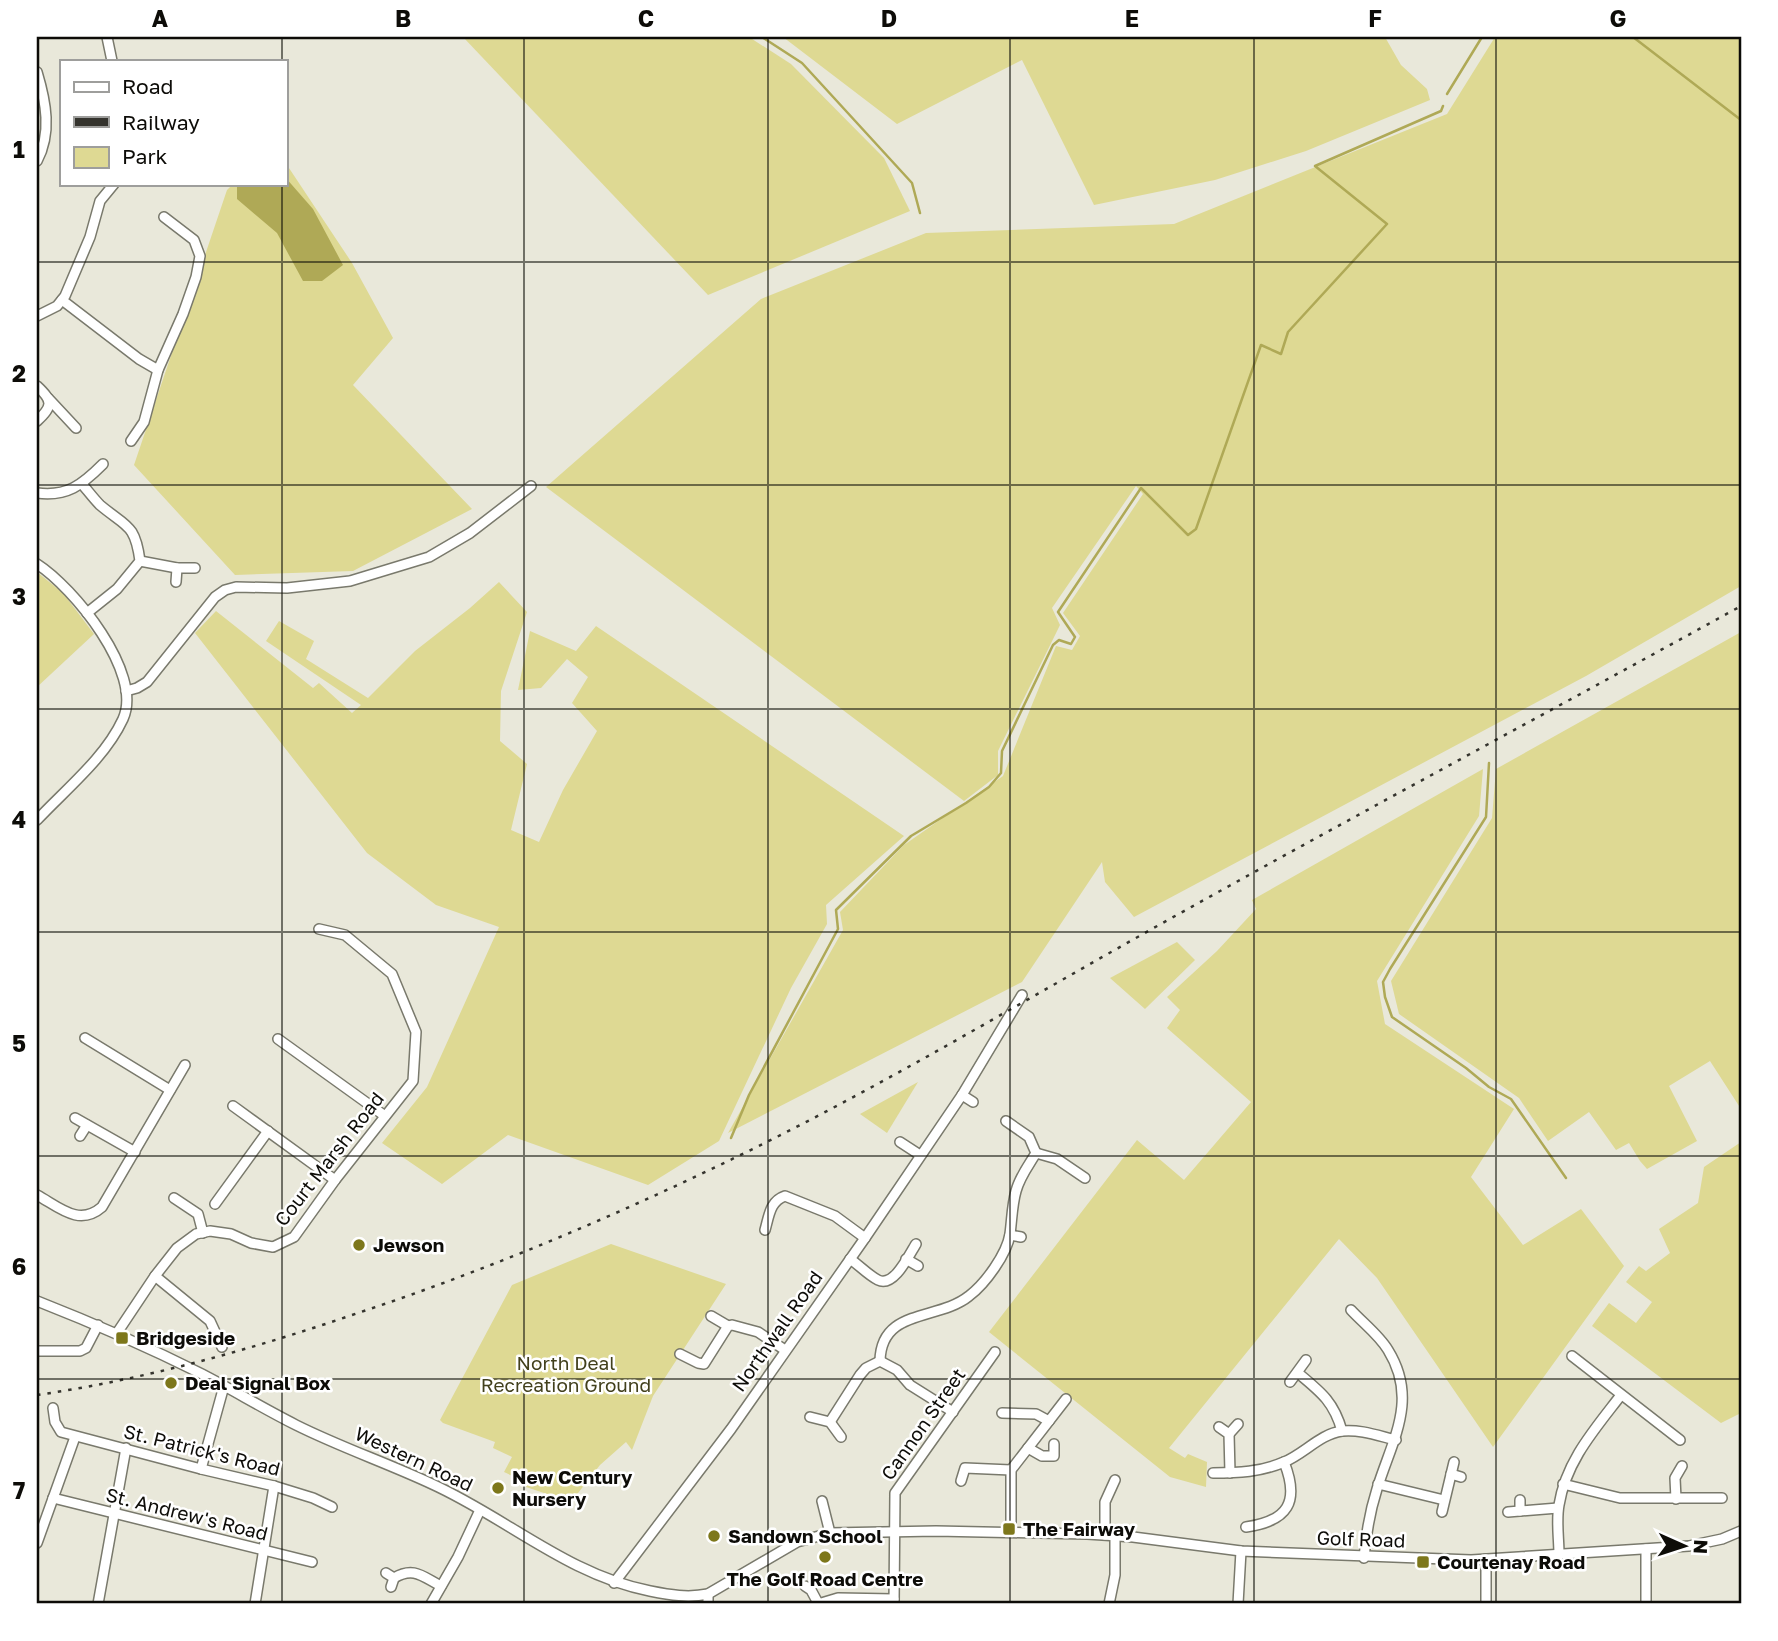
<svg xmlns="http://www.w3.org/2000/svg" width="1778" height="1641" font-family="'Golos Text',sans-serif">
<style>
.green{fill:#ded993}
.water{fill:#afa956}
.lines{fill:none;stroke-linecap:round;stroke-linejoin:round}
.stream{stroke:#afa956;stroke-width:2.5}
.street-casing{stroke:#79796c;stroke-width:12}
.street{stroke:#fff;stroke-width:9}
.rail{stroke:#35342e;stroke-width:2.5;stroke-dasharray:3.5 7;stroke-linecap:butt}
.grid{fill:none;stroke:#0d0c08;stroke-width:2;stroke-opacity:0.55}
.poi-dot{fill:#7d771b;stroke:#fff;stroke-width:2.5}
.labels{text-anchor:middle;stroke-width:5;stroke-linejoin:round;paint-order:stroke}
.street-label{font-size:19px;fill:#0d0c08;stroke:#fff}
.poi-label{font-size:19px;font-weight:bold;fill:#0d0c08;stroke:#fff;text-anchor:start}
.park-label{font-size:19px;fill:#42401c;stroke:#fff}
.neatline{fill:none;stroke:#0d0c08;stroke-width:2.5}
.grid-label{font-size:23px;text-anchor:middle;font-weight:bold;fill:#0d0c08}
</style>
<rect width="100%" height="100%" fill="#e9e8da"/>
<g class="green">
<path d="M463 37H749L791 64 884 158 910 211 708 295Z"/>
<path d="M783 37H1385L1401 65 1427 89 1430 100 1306 151 1215 180 1094 205 1022 60 897 124Z"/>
<path d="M1495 37H1741V586L1586 676 1134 917 1105 882 1102 862 1022 982 728 1133 843 930 840 912 904 845 1003 776 1056 646 1072 650 1080 636 1063 613 1143 494 1136 486 1052 608 1060 625 998 751V775L964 801 546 487 761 299 926 233 1174 224 1447 114Z"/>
<path d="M285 162 352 263 393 338 353 385 472 509 353 571 235 575 134 465 227 190 233 184H285Z"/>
<path d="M37 572 63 593 94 634 37 687Z"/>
<path d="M499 582 527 612 501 691 500 741 527 764 511 830 539 842 563 790 597 731 572 703 588 677 567 659 541 688 518 690 530 631 576 651 596 626 904 836 826 905 827 924 791 988 719 1141 648 1185 508 1135 442 1184 382 1143 427 1087 499 927 436 905 367 853 195 633 216 611 313 688 319 683 352 713 361 705 266 641 279 621 314 641 306 659 368 698 415 651 470 608Z"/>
<path d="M1741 632V1109L1710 1061 1669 1086 1697 1141 1647 1169 1640 1161 1629 1143 1616 1150 1589 1112 1548 1141 1519 1098 1399 1014 1391 981 1492 818 1496 769Z"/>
<path d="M1483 769 1479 816 1377 981 1385 1024 1514 1109 1471 1177 1523 1245 1581 1209 1624 1266 1493 1447 1377 1278 1339 1239 1169 1448 1185 1458 1188 1454 1207 1462 1206 1487 1170 1477 989 1332 1137 1140 1184 1180 1251 1102 1167 1028 1180 1010 1167 997 1217 951 1256 909 1252 900Z"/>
<path d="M1177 942 1195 960 1145 1009 1110 978Z"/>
<path d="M918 1082 887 1133 860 1114Z"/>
<path d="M1741 1142V1413L1721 1423 1592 1326 1609 1303 1636 1323 1652 1302 1626 1282 1639 1266 1646 1271 1670 1253 1659 1229 1698 1203 1704 1167Z"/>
<path d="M611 1244 726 1284 653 1396 632 1450 626 1442 600 1465 571 1502 526 1487 525 1482 504 1472 512 1457 493 1448 495 1442 443 1423 440 1420 512 1285Z"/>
</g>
<path class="water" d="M285 177 313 209 343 265 322 281H303L277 233 237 199V184H285Z"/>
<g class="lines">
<g class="stream">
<path d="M762 37 802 63 912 183 920 213"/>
<path d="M1633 37 1741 120"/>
<path d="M1447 94 1482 37"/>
<path d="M1489 763 1486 817 1390 969 1383 982 1385 997 1392 1017 1466 1068 1489 1087 1511 1099 1566 1178"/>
<path d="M731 1138 749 1095 838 929 836 910 911 836 966 803 989 787 1001 773 1002 751 1053 645 1059 640 1071 644 1075 637 1058 612 1141 488 1188 535 1196 529 1261 345 1281 354 1288 332 1387 224 1315 166 1441 111 1443 106"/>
</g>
<defs>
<g id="street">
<path d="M107 37 112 61"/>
<path d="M37 72C46 102 52 133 37 161"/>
<path d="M62 300 139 359 158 370"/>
<path d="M37 316 57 306 65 296 90 237 100 201 114 184"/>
<path d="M37 386C53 401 53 406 37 421"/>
<path d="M48 398 76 428"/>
<path d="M131 441 144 422 158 370 183 314 196 277 200 256 194 240 164 217"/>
<path d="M82 484C88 491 94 499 100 505 126 527 135 523 140 561L117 589 87 613"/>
<path d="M37 493C67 497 82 485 103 464"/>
<path d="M140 561 177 568"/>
<path d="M37 564C73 587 144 673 123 719 105 758 66 789 37 820"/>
<path d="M176 582 177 568H195"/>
<path d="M126 691 137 688 147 682 215 597 225 590 236 587 287 588 350 581 429 557 470 533 531 486"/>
<path d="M85 1038 170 1090"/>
<path d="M278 1039 385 1116"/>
<path d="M962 1095 973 1102"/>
<path d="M233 1106 335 1180"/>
<path d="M75 1118 135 1152"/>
<path d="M80 1136 87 1125"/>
<path d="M900 1142 920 1155"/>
<path d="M1036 1153 1057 1159 1085 1178"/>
<path d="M37 1195C59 1207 79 1227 102 1207L185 1065"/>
<path d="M174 1198 198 1214 203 1233"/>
<path d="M215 1204 268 1131"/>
<path d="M765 1230C769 1216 770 1201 785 1196L835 1216 865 1238"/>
<path d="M1010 1235 1021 1237"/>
<path d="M850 1259C859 1265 868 1275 878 1280 894 1288 909 1255 916 1244"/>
<path d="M906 1259 918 1266"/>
<path d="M155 1276 210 1321 222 1347"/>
<path d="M37 1301C93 1323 148 1347 202 1374 233 1390 264 1409 296 1425 340 1447 387 1463 432 1484 507 1518 568 1575 650 1591 670 1595 688 1598 708 1594L797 1542 830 1533 936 1531 1087 1534 1133 1537 1241 1551 1471 1560 1689 1546 1722 1539 1741 1531"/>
<path d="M1351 1310C1363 1323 1379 1335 1388 1350 1419 1400 1392 1440 1377 1489 1370 1511 1366 1534 1364 1558"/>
<path d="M711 1316 728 1326"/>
<path d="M117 1333 155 1276 177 1248 196 1234 210 1231 231 1234 251 1243 273 1247 294 1237 335 1180 413 1081 416 1032 392 974 345 935 319 929"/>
<path d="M37 1351H80L86 1348 98 1325"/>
<path d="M680 1354 698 1363 704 1364 728 1326 732 1325 758 1332 785 1350"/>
<path d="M1572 1356 1680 1440"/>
<path d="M880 1361C881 1308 938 1321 969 1296 985 1284 1007 1254 1010 1234 1012 1219 1012 1205 1016 1191 1020 1176 1029 1165 1036 1153L1029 1137 1006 1121"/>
<path d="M1298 1373C1321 1392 1334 1402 1342 1431"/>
<path d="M1290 1382 1306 1360"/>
<path d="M53 1408 55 1422 61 1432 201 1469 274 1486 313 1498 332 1507"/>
<path d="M1002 1413 1036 1414 1049 1421"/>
<path d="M810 1417 830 1422 841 1437"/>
<path d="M830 1422 860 1375 866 1368 880 1361 897 1370 910 1385 953 1412"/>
<path d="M1219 1427 1229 1434 1230 1473"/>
<path d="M1229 1434 1238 1424"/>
<path d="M1028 1448 1042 1456H1054V1444"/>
<path d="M201 1469 224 1386"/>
<path d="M1213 1473C1238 1473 1261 1472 1284 1462 1304 1454 1320 1434 1342 1431 1360 1429 1379 1436 1396 1440"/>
<path d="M1451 1474 1461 1477"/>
<path d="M961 1481 965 1468 1011 1470"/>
<path d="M1378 1484 1444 1500"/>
<path d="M1563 1484 1620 1498H1722"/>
<path d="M53 1498 312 1562"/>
<path d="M1676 1499 1675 1478 1682 1466"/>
<path d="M1520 1500V1511"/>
<path d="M822 1501 830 1533"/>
<path d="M1442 1512 1454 1462"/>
<path d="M1508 1512 1558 1508"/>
<path d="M1246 1527C1288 1521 1300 1502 1284 1462"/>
<path d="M1011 1532V1470L1066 1399"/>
<path d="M1105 1535V1502L1115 1480"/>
<path d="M37 1543 75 1437"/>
<path d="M1646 1549V1604"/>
<path d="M1559 1555C1559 1538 1556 1521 1559 1505 1566 1461 1595 1429 1621 1395"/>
<path d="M386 1573 394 1578 391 1587"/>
<path d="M394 1578C414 1566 423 1577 441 1586"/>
<path d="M614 1583 731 1429 865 1238 962 1095 1022 995"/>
<path d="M805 1586 811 1590 818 1603"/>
<path d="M708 1594V1604"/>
<path d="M98 1604 126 1448"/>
<path d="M255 1604 274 1486"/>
<path d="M431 1604 458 1557 480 1510"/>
<path d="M818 1604 838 1598 894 1599"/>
<path d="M894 1604 895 1493 995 1352"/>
<path d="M1109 1604 1115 1575V1535"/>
<path d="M1238 1604 1241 1551"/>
<path d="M1486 1604V1559"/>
</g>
</defs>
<use href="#street" class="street-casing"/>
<use href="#street" class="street"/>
<path class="rail" d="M37 1395C147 1379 253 1349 358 1313 484 1271 606 1220 726 1162 874 1091 1016 1005 1159 925 1352 817 1547 713 1741 606"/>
</g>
<path class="grid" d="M282 37V61M524 37V1604M768 37V1604M1010 37V1604M1254 37V1604M1496 37V1604M282 184V1604M37 262H1741M37 485H1741M37 709H1741M37 932H1741M37 1156H1741M37 1379H1741"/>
<g class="poi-dot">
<circle cx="359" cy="1245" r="7"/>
<rect x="115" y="1331" width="14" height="14" rx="3.5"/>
<circle cx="171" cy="1383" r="7"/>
<circle cx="498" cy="1488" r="7"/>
<rect x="1002" y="1522" width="14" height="14" rx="3.5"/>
<circle cx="714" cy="1536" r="7"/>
<circle cx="825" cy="1557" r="7"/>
<rect x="1416" y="1555" width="14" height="14" rx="3.5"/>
</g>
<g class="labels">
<g class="street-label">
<text transform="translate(329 1159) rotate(-52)" y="7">Court Marsh Road</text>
<text transform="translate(777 1331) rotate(-55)" y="7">Northwall Road</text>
<text transform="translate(923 1424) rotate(-55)" y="7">Cannon Street</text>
<text transform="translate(202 1450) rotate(14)" y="7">St. Patrick's Road</text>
<text transform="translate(414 1459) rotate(25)" y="7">Western Road</text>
<text transform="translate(187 1514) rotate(14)" y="7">St. Andrew's Road</text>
<text transform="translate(1361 1539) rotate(2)" y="7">Golf Road</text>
</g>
<g class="poi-label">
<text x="373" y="1252">Jewson</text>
<text x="136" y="1345">Bridgeside</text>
<text x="185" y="1390">Deal Signal Box</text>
<text x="512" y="1484">New Century<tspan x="512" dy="22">Nursery</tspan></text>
<text x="1023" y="1536">The Fairway</text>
<text x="728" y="1543">Sandown School</text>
<text x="1437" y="1569">Courtenay Road</text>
<text x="825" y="1586" text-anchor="middle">The Golf Road Centre</text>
</g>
<g class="park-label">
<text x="566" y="1370">North Deal<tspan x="566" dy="22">Recreation Ground</tspan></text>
</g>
</g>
<rect width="1778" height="1641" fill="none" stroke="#ffffff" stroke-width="77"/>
<rect x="60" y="60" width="228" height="126" fill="#ffffff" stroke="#9e9e9c" stroke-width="2"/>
<rect x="74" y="82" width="35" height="10" fill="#ffffff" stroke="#9e9e9c" stroke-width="2"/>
<text x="122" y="94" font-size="21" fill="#0d0c08">Road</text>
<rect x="74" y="117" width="35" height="10" fill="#35342e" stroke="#9e9e9c" stroke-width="2"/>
<text x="122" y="130" font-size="21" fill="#0d0c08">Railway</text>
<rect x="74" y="147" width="35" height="21" fill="#ded993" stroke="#9e9e9c" stroke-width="2"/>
<text x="122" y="164" font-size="21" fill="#0d0c08">Park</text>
<g transform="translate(1684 1546) rotate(93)" stroke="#ffffff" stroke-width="5" paint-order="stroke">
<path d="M0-5L12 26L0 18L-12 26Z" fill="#0d0c08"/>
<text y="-10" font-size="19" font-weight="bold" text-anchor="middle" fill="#0d0c08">N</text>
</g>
<rect x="38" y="38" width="1702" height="1564" class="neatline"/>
<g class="grid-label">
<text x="160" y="27">A</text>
<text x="403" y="27">B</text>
<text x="646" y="27">C</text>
<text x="889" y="27">D</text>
<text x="1132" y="27">E</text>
<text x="1375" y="27">F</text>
<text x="1618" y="27">G</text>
<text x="19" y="158">1</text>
<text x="19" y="382">2</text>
<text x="19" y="605">3</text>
<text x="19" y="828">4</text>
<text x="19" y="1052">5</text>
<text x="19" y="1275">6</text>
<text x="19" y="1499">7</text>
</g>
</svg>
